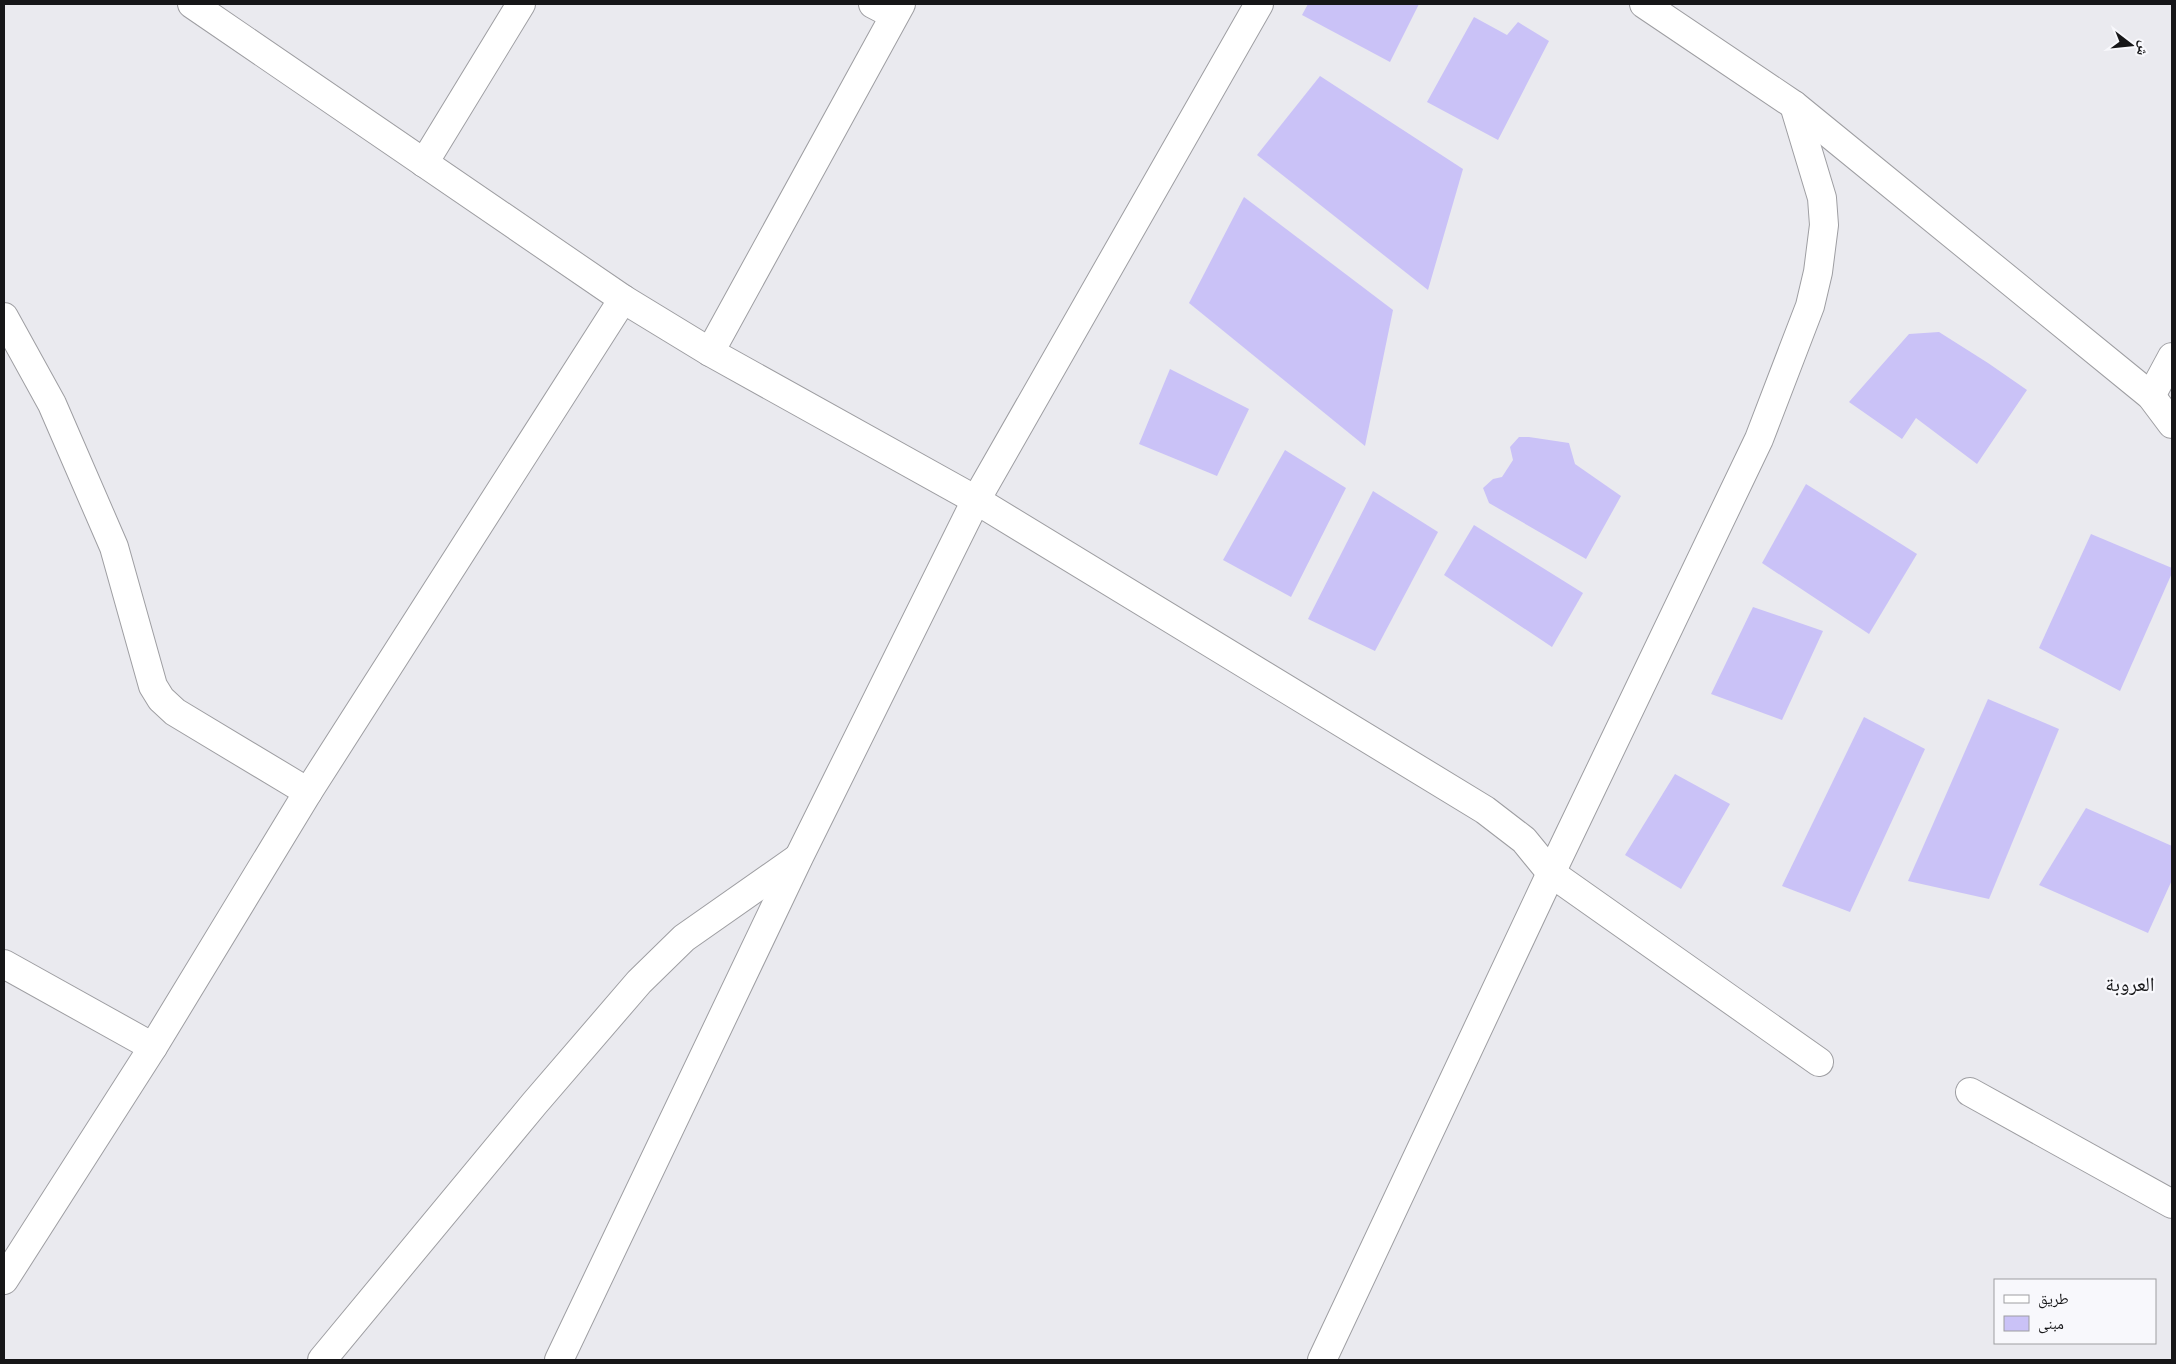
<svg xmlns="http://www.w3.org/2000/svg" width="2176" height="1364" font-family="Spectral,'Noto Naskh Arabic',serif">
<style>
.building{fill:#cac2f7}
.lines{fill:none;stroke-linecap:round;stroke-linejoin:round}
.street-casing{stroke:#9e9ea2;stroke-width:30}
.street{stroke:#fff;stroke-width:28}
.labels{text-anchor:middle;stroke-width:4.5;stroke-linejoin:round;paint-order:stroke}
.neighbourhood-label{font-size:20px;fill:#161618;stroke:#f8f8fc}
</style>
<rect width="100%" height="100%" fill="#eaeaef"/>
<g class="building">
<path d="M1308 4H1419L1390 62 1302 15Z"/>
<path d="M1474 17 1507 35 1518 22 1549 41 1498 140 1427 102Z"/>
<path d="M1320 76 1463 169 1428 290 1257 155Z"/>
<path d="M1244 197 1393 310 1365 446 1189 303Z"/>
<path d="M1939 332 1988 363 2027 390 1977 464 1916 418 1902 439 1849 402 1909 334Z"/>
<path d="M1170 369 1249 409 1217 476 1139 444Z"/>
<path d="M1519 437H1529L1569 443 1575 464 1621 496 1586 559 1489 503 1483 488 1493 479 1502 477 1513 460 1510 447Z"/>
<path d="M1285 450 1346 488 1291 597 1223 560Z"/>
<path d="M1806 484 1917 554 1869 634 1762 563Z"/>
<path d="M1373 491 1438 532 1375 651 1308 619Z"/>
<path d="M1474 525 1583 593 1552 647 1444 575Z"/>
<path d="M2091 534 2172 568V573L2120 691 2039 648Z"/>
<path d="M1753 607 1823 631 1782 720 1711 694Z"/>
<path d="M1988 699 2059 729 1989 899 1908 881Z"/>
<path d="M1864 717 1925 749 1850 912 1782 886Z"/>
<path d="M1675 774 1730 804 1681 889 1625 855Z"/>
<path d="M2086 808 2172 846V880L2148 933 2039 885Z"/>
</g>
<g class="lines">
<defs>
<g id="street">
<path d="M192 4 623 299 710 352 976 500 1485 810 1524 840 1551 873 1819 1062"/>
<path d="M873 4 894 15"/>
<path d="M1644 4 1794 105 2151 396 2172 424"/>
<path d="M424 163 521 4"/>
<path d="M4 317 52 404 114 547 153 686 161 699 175 712 308 792"/>
<path d="M710 352 901 4"/>
<path d="M2151 396 2172 357"/>
<path d="M4 964 153 1047"/>
<path d="M1970 1092 2172 1204"/>
<path d="M4 1280 153 1047 308 792 623 299"/>
<path d="M322 1360 534 1104 639 982 684 938 798 858"/>
<path d="M559 1360 799 857 976 500 1259 4"/>
<path d="M1322 1360 1551 873 1759 439 1810 306 1818 272 1824 225 1822 198 1794 105"/>
</g>
</defs>
<use href="#street" class="street-casing"/>
<use href="#street" class="street"/>
</g>
<g class="labels">
<g class="neighbourhood-label">
<text x="2130" y="991">العروبة</text>
</g>
</g>
<rect width="2176" height="1364" fill="none" stroke="#161618" stroke-width="10"/>
<rect x="1994" y="1279" width="162" height="65" fill="#f8f8fc" stroke="#9e9ea1"/>
<rect x="2004" y="1295" width="25" height="8" fill="#ffffff" stroke="#9e9ea1"/>
<text x="2038" y="1304" font-size="15" fill="#161618">طريق</text>
<rect x="2004" y="1316" width="25" height="15" fill="#cac2f7" stroke="#9e9ea1"/>
<text x="2038" y="1329" font-size="15" fill="#161618">مبنى</text>
<g transform="translate(2131 45) rotate(106)" stroke="#f8f8fc" stroke-width="4" paint-order="stroke">
<path d="M0-4L9 19L0 12L-9 19Z" fill="#161618"/>
<text y="-8" font-size="14" font-weight="bold" text-anchor="middle" fill="#161618">ش</text>
</g>
</svg>
